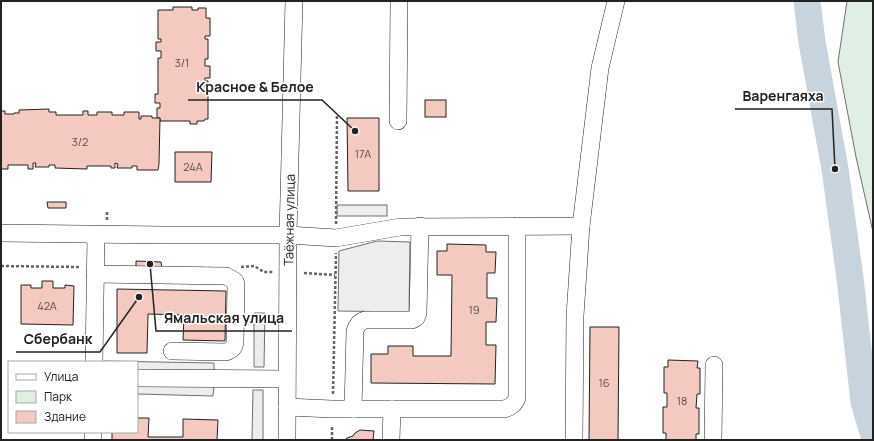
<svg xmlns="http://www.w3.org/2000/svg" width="874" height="441" font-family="Manrope,sans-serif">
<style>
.green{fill:#e0efe3;stroke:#6f6f6f}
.parking{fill:#ededed;stroke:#6f6f6f}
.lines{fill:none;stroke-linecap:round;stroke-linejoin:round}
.river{stroke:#c7d3dd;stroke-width:27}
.building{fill:#f3c9c0;stroke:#222}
.minor-casing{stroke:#222;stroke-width:18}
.path{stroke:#646464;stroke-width:2.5;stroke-dasharray:3 2;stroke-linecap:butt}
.minor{stroke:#fff;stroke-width:17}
.labels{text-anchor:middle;stroke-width:3;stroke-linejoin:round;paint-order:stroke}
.number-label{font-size:11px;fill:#564c4a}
.street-label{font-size:13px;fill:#222;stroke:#fff}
.leader{fill:none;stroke:#222;stroke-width:1.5}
.callout-dot{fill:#222;stroke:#fff;stroke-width:1.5}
.callout-label{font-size:14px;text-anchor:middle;font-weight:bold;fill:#222;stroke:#fff;stroke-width:3;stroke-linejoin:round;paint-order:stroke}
</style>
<rect width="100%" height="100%" fill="#fff"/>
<path class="green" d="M847 1H873V232L856 157 838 62Z"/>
<g class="parking">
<rect x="337" y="205" width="50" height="11"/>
<path d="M377 241 410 242 409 312 338 311 339 251Z"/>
<path d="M254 313H265L264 367H254Z"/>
<path d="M104 361 214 363V374L137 373V362H104Z"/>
<path d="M137 384 214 386 213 396 137 394Z"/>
<path d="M253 390H263V440H252Z"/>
</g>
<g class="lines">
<path class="river" d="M807 1 812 42 835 169 850 278 864 402 873 432"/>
</g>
<g class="building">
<path d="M173 7H192V10H198V8H206V18H210V36H205V39H208V59H205V66H210V78H205V81H208V119H205L204 121H197V124H190V121H160V118H157V108H160V103H155V94H158V58H161V51H156V42H161V39H158V10H173Z"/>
<rect x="425" y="100" width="21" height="17"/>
<path d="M49 109V112H56V115H83V111H88V115H97V112H112V115H124V112H139V119H141V116H152V118H160L159 164 158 170H137V166H132V168H117L118 164 115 163V168H111V166H87V169L55 168V165H49V167H35L36 163H33V169H28V165H8V169H1V111H5V114H14V113H19V110Z"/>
<path d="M347 118H379V191H348Z"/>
<path d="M175 152H212L211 182H175Z"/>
<path d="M47 202H66V208H48Z"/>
<path d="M447 244 486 245V252H496L495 273H487V298H497L496 322H486V345H496L495 384 371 383V354H388V346H413V356H451L452 275H437V251H447Z"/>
<path d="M136 261 161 262 162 268H136Z"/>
<path d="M42 281H53V288H65V285L74 286 73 325 21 324V285H31V288H42Z"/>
<path d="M117 289 226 291 225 341 183 340 184 315 148 314 147 353H117Z"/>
<path d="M590 327H619L618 440H589Z"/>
<path d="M668 360 698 361 697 368H700V394H697L696 408H699V434H696V440H666V433H663V407H667V393H664V367H668Z"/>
<path d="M137 418H149L148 437H183V419L218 420 217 440H112V432H137Z"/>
<path d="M360 430 374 431 373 440H345L347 438 353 436 355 433Z"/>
</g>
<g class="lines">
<defs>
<g id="minor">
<path d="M398 121 399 1"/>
<path d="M1 233 164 235H288L336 238 400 227 581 226 600 68 616 1"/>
<path d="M95 274 226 276 235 281 236 284 235 342C234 348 232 350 226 352L172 351"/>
<path d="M94 362 96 235"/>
<path d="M137 378 286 379"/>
<path d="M287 407 332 409H504C511 407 514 405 517 398V226"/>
<path d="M353 409 355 331C357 325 359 322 365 320H412L416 318 418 313 420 226"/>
<path d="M93 440V432"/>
<path d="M287 440 288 235 294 1"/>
<path d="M391 440 392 409"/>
<path d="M574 440 575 316 581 226"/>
<path d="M713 440 714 365"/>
</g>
</defs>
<use href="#minor" class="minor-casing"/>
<g class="path">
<path d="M107 220V210"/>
<path d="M336 224 337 114"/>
<path d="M1 266 80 267"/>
<path d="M241 267 254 266 264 272H273"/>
<path d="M304 273 335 275"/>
<path d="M333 394 336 253"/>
<path d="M332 440V425"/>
</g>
<use href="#minor" class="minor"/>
</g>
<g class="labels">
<g class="number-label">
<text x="182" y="67">3/1</text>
<text x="80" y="146">3/2</text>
<text x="363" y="158">17А</text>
<text x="193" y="171">24А</text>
<text x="47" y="310">42А</text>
<text x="474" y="314">19</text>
<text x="604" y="387">16</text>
<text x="682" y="405">18</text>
</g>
<g class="street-label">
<text transform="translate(289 220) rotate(-89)" y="5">Таёжная улица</text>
</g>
</g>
<path class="leader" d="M355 131L322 100H188M835 169L832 109H735M150 264L156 331H292M139 297L100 352H16"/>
<g class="callout-dot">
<circle cx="355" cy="131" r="4"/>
<circle cx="835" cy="169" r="4"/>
<circle cx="150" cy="264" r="4"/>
<circle cx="139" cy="297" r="4"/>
</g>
<g class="callout-label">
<text x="255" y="92">Красное &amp; Белое</text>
<text x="783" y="101">Варенгаяха</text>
<text x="224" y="323">Ямальская улица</text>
<text x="58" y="344">Сбербанк</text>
</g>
<rect width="874" height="441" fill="none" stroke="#222222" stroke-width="4"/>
<rect x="8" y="361" width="130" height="72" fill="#ffffff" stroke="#a7a7a7"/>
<rect x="16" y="374" width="20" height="6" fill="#ffffff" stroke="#a7a7a7"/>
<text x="44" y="381" font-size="12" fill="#222222">Улица</text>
<rect x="16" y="391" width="20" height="12" fill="#e0efe3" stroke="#a7a7a7"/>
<text x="44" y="401" font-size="12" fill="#222222">Парк</text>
<rect x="16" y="411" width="20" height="12" fill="#f3c9c0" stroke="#a7a7a7"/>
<text x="44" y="421" font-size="12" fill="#222222">Здание</text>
</svg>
